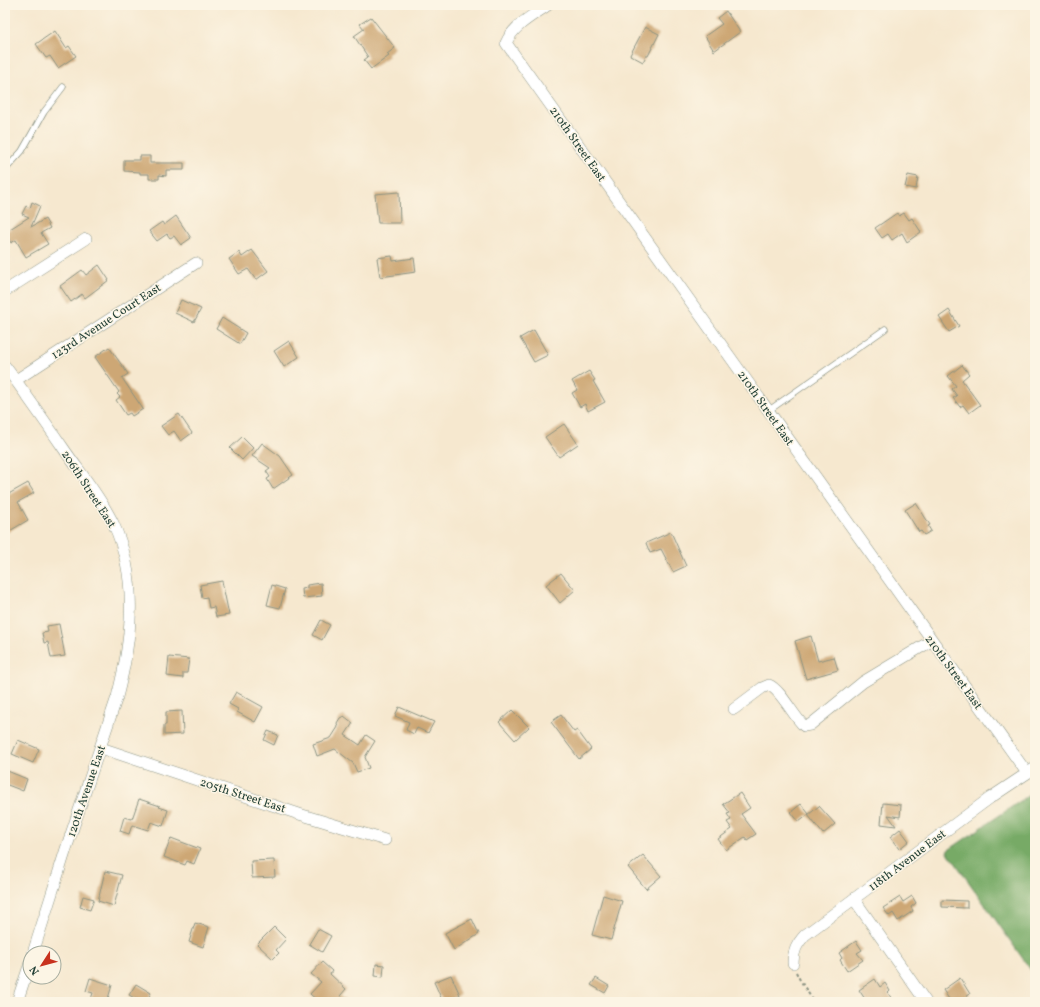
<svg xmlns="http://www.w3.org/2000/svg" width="1040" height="1007" font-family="Vollkorn,serif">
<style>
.forest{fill:#7a6;stroke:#4b744d}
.building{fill:#cda774}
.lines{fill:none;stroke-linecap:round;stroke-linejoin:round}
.service-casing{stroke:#8a9282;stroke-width:7}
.minor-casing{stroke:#8a9282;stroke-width:12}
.path{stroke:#8a9282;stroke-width:2;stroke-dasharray:3 3;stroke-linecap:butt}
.service{stroke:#fff;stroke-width:5.5}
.minor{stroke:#fff;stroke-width:11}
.labels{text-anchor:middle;stroke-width:3;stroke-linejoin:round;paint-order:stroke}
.street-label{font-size:12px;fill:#1f3d34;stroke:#fcf5e5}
</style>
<rect width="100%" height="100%" fill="#fcf5e5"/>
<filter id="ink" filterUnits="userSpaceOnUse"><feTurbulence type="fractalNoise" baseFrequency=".025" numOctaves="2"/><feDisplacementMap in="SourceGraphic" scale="8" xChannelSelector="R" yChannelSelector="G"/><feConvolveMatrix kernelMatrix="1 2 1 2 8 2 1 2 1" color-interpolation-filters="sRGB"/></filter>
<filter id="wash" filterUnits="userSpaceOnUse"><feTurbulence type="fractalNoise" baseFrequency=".012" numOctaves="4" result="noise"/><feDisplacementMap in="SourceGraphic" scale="16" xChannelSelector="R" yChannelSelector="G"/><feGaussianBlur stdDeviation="0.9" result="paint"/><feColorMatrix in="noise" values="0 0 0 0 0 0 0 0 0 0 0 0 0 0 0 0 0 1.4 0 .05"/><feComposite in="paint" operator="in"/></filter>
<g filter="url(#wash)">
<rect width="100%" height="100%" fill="#f6e8cf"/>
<path class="forest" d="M1035 791V976L947 851Z"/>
<g id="blocks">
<g class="building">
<path d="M726 11 740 32 714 51 705 36 722 24 717 18Z"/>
<path d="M371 17 395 48 387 54 389 56 371 69 364 60 368 57 354 36 364 29 360 24Z"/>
<path d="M645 27 659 34 648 56H646L643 62 630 55Z"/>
<path d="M55 31 66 48 69 46 76 56 58 68 50 56 46 58 36 44Z"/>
<path d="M140 156H150V163H184V170H166V176L159 175V179H149V174H140V172L124 171V160H140Z"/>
<path d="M908 175 918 177 916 189 905 187Z"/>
<path d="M399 192 400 223H378L375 194Z"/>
<path d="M32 202 40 206 31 227 45 219 50 228 41 233 48 244 26 257 16 240 11 243 5 232 29 217 22 214 26 206 30 208Z"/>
<path d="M897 213 899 216 904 213 909 220 912 218 921 232 907 242 902 233 892 240 888 234 882 238 875 228Z"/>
<path d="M176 216 191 238 181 245 174 236 170 238 167 234 157 241 149 231 162 222 164 225Z"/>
<path d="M252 250 268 271 256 280 248 269 239 274 229 259 239 252 242 257Z"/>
<path d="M392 256 393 261 414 258 416 272 380 277 377 258Z"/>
<path d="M99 265 109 280 85 298 82 294 71 302 60 286 82 270 86 275Z"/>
<path d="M181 300 201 309 194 322 175 313Z"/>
<path d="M949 310 959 326 949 332 939 317Z"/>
<path d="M222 318 246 333 240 344 216 329Z"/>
<path d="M534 330 548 355 534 362 520 338Z"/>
<path d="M289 341 299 357 284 367 274 351Z"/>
<path d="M109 347 128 374 122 378 143 409 132 416 130 413 126 415 116 400 120 397 117 394 119 392 95 357Z"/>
<path d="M962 365 969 374 962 380 980 405 969 413 963 405 960 407 953 398 957 396 952 389 956 386 948 376Z"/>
<path d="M589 371 595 380 593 381 605 402 588 411 585 404 580 407 572 393 577 390 572 381Z"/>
<path d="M179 414 192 433 181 441 174 431 168 435 161 426Z"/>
<path d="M564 424 578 444 559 457 545 437Z"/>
<path d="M242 437 253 448 242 460 230 448Z"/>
<path d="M262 443 280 456 293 475 273 489 267 479 270 477 266 471 270 468 252 456Z"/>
<path d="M28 483 34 493 18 502 28 520 8 532 5 526V496Z"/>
<path d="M916 503 930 525 928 526 931 531 924 535 921 531 919 532 905 510Z"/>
<path d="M671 532 686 566 673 572 661 549 650 553 646 543Z"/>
<path d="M561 573 575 590 560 603 546 585Z"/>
<path d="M222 581 229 615 216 617 214 607 209 608 207 597 202 598 200 585Z"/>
<path d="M321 583 322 596 303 598 302 589 307 588V585Z"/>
<path d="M272 585 285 589 280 608 267 605Z"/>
<path d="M321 620 330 625 322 640 313 635Z"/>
<path d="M59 624 65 656 51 658 48 642 44 643 42 633 48 632 47 626Z"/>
<path d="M811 636 818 661 834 657 838 670 806 679 795 641Z"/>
<path d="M169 657 189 659 187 673H183V678L167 676Z"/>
<path d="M236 692 263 707 255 722 237 712 238 709 229 704Z"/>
<path d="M399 707 434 722 428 733 417 728 414 734 406 730 409 722 395 716Z"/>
<path d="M512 710 529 727 515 740 499 722Z"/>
<path d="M182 711 183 734 164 735V725H166V712Z"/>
<path d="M561 715 574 732 577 730 591 749 579 759 551 722Z"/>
<path d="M344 716 353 723 345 735 360 745 366 735 375 741 365 757 369 768 357 772 353 763 335 749 317 756 313 744 331 738 338 727 337 723 340 718Z"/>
<path d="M268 731 278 735 274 745 264 740Z"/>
<path d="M18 740 39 749 33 763 12 754Z"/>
<path d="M5 770 27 779 23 791 5 784Z"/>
<path d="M740 793 750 808 741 814 756 834 747 840 745 837 726 850 718 839 732 829 727 822 731 820 727 814 730 813 723 804Z"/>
<path d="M139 799 160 806 159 807 168 810 163 826 151 822 148 830 132 825 129 834 120 831 124 817 132 819Z"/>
<path d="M883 803 901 805 900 817 888 815 896 826 881 824Z"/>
<path d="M801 804 809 814 799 822 791 812Z"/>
<path d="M819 806 835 824 823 834 808 815Z"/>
<path d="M900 829 909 841 899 849 890 837Z"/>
<path d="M171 838 200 849 194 864 187 861 185 865 164 857Z"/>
<path d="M643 855 661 876 646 889 628 867Z"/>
<path d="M274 860 275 877 252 878 251 861Z"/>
<path d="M105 871 122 875 114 906 98 901Z"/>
<path d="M603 895 622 901 611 940 592 935Z"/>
<path d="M83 896 94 899 90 910 80 907Z"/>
<path d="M912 896 916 903 911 907 913 911 898 921 893 913 889 916 883 908 900 897 903 902Z"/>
<path d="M942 900 967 901V908L942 907Z"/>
<path d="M472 919 479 934 454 950 445 933Z"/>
<path d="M195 923 209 927 203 947 189 942Z"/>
<path d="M274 927 286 939 276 950 279 953 273 959 257 944Z"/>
<path d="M318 929 331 936 322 952 309 944Z"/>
<path d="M856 941 862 950 857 953 863 960 847 971 840 960 842 958 839 953Z"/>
<path d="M322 962 332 971 330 974 346 989 340 996 347 1002H319L310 994 321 982 311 974Z"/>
<path d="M376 964 384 965 383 977 375 976Z"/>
<path d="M451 975 460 995 443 1002 434 982Z"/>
<path d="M90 978 112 985 107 1002H90L93 993 86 991Z"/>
<path d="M596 978 609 986 605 993 591 985Z"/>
<path d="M960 978 970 994 959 1002H951L943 990Z"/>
<path d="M875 979 880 987 885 983 890 991 888 993 894 1002H867L859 990Z"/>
<path d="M136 984 151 993 146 1002H142L129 995Z"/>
</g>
</g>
</g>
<g filter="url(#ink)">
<use href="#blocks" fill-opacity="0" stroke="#8a9282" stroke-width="1"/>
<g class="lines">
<defs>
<g id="service">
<path d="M5 170 22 151 44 112 63 87"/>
<path d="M768 411 885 329"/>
</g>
<g id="minor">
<path d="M548 5C532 16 514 25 506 43L1027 773"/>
<path d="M5 291 86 239"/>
<path d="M5 366C26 394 46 423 66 452 82 475 101 498 113 523 139 578 132 640 117 697L66 849 33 953"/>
<path d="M16 380 196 263"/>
<path d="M734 709 762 688 769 685C781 690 793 716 804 726L810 725 863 682 931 641"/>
<path d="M101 748 299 814 385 840"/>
<path d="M854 899 926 1002"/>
<path d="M793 963C793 951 797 944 805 935L990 798 1035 768"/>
<path d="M17 1002 30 963"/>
</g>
</defs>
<use href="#service" class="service-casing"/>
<use href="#minor" class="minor-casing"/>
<path class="path" d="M796 972 800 980 814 1002"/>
<use href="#service" class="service"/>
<use href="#minor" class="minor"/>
</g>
</g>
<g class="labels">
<g class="street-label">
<text transform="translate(578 144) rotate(55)" y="4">210th Street East</text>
<text transform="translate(106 321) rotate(-33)" y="4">123rd Avenue Court East</text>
<text transform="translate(766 408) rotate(55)" y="4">210th Street East</text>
<text transform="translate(89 489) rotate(57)" y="4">206th Street East</text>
<text transform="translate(954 672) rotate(54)" y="4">210th Street East</text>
<text transform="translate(86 791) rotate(-71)" y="4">120th Avenue East</text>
<text transform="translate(243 795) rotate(18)" y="4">205th Street East</text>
<text transform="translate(907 860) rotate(-37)" y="4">118th Avenue East</text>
</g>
</g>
<rect width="1040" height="1007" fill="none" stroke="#fcf5e5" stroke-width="20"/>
<g transform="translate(42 965) rotate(234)"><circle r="19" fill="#fcf5e5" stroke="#a4ab9e"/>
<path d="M0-3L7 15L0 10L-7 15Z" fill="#c8321e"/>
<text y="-6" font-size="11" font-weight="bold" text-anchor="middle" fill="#1f3d34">N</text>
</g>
</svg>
